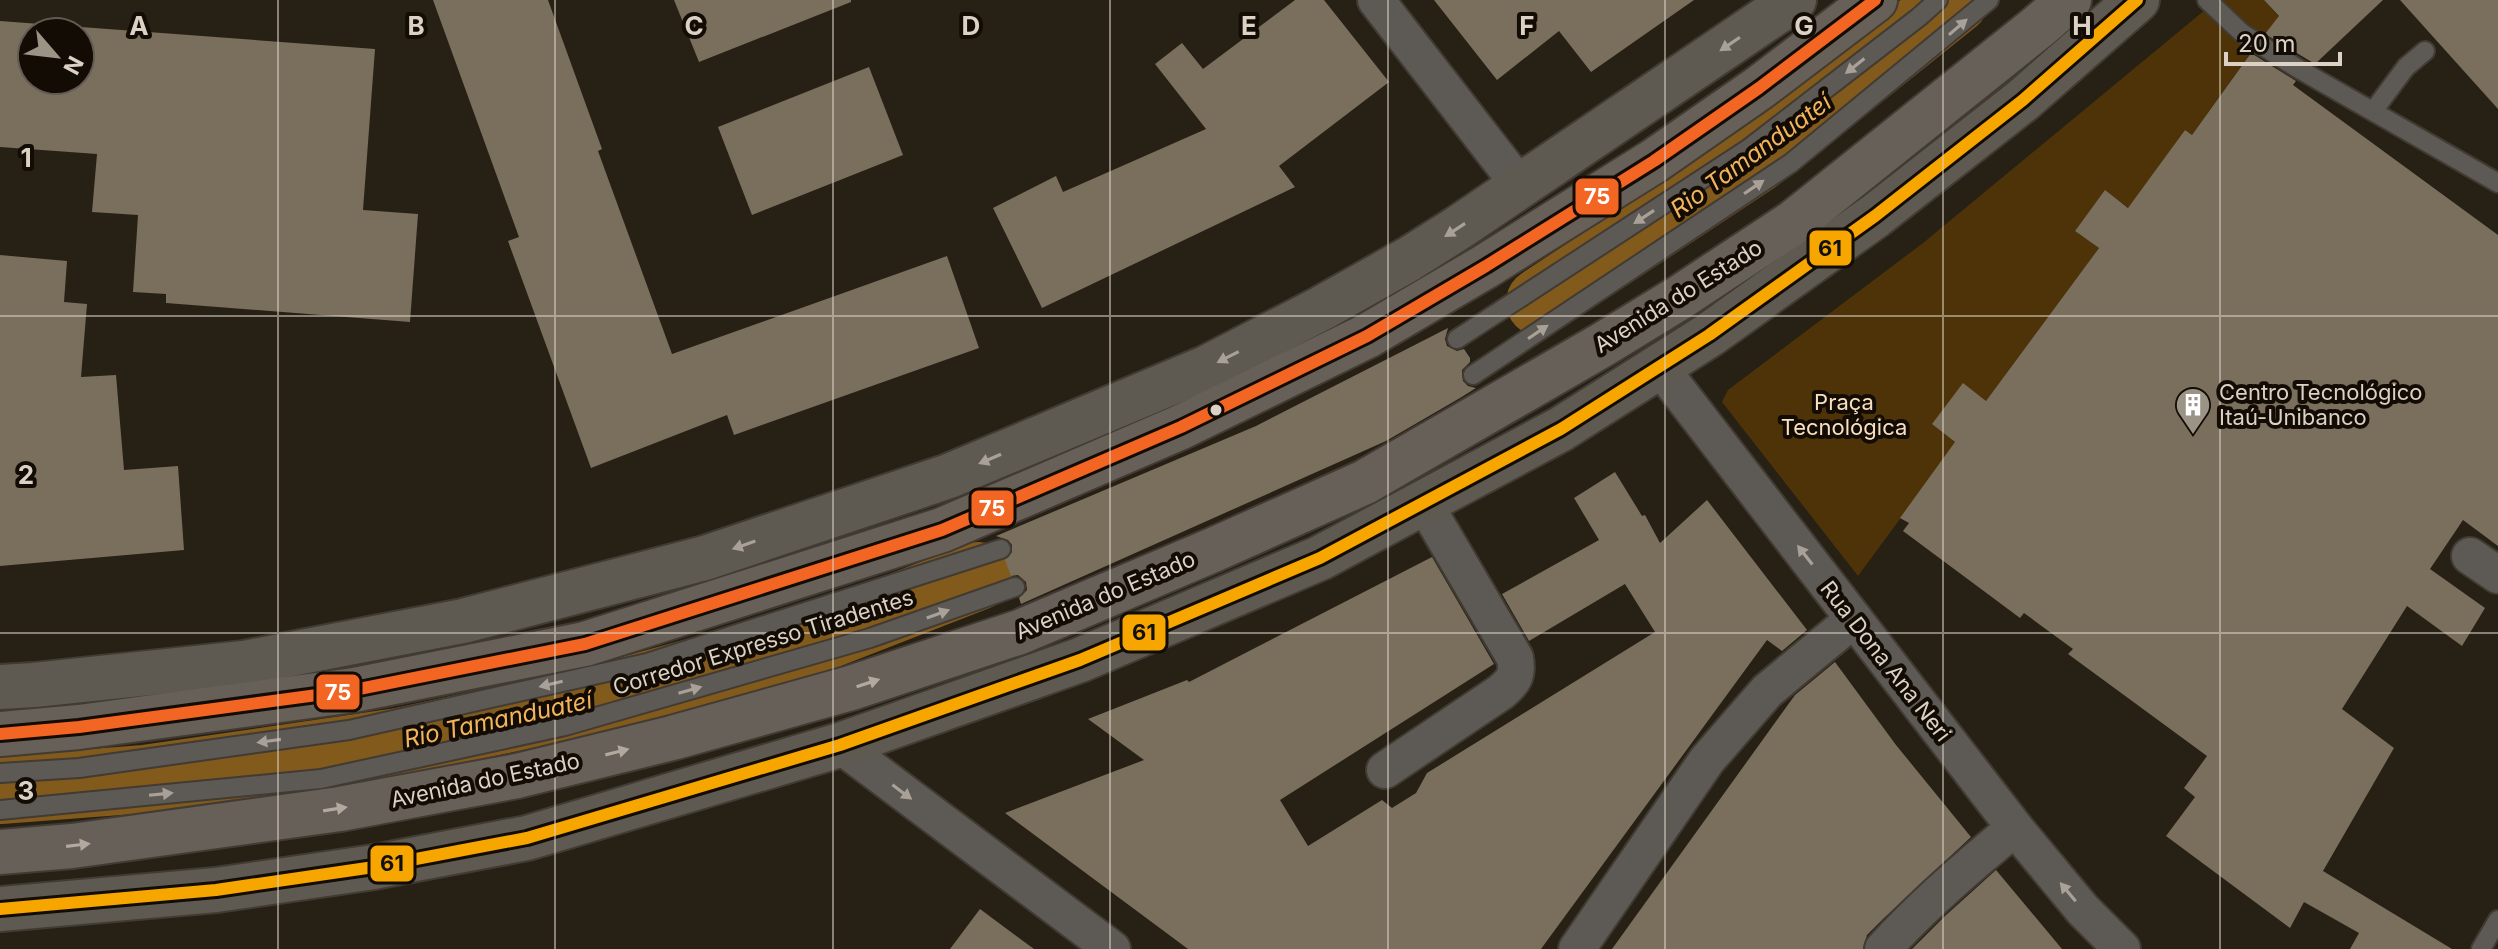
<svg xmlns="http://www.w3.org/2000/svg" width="2498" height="949" font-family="Inter,sans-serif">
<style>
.green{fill:#4d3307}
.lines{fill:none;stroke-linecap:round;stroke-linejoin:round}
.river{stroke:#825a1c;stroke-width:68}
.building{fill:#7a6e5c;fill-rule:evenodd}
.lane-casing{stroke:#423b33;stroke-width:22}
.street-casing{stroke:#423b33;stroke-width:40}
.primary-casing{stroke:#423b33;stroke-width:48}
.highway-casing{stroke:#423b33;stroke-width:48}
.lane{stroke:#5d5954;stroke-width:18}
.street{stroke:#5d5954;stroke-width:36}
.primary{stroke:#5e5a51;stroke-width:44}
.highway{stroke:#666058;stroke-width:44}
.bus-1-casing{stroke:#120c05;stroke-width:18}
.bus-2-casing{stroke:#120c05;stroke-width:18}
.bus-1{stroke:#f26522;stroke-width:12}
.bus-2{stroke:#f7a600;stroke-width:12}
.oneway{fill:#a9a198}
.oneway2{fill:#a9a197}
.oneway3{fill:#b2a99f}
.grid{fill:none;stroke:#dbd1c5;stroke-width:2;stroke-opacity:0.55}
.bus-dot{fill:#dbd1c5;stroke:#120c05;stroke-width:3}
.labels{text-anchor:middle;stroke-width:8;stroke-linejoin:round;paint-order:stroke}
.street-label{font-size:22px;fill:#dbd1c5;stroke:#120c05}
.poi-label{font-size:22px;fill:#dbd1c5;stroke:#120c05;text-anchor:start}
.park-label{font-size:22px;fill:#f8dfbe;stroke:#120c05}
.water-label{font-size:24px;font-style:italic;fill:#f3b55c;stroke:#120c05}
.grid-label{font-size:26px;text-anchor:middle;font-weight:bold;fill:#dbd1c5;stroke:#120c05;stroke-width:8;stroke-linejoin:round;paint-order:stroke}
.line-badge{stroke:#120c05;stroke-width:3}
.badge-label{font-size:22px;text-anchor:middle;font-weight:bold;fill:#fff}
.pale-badge-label{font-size:22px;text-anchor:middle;font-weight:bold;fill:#111}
</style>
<rect width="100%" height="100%" fill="#272015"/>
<path class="green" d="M2217 0H2264L2282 20 2250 54 2192 135 2185 130 2129 208 2105 191 2075 231 2099 248 1986 401 1963 384 1933 424 1956 443 1858 576 1722 402 1728 390 1923 243Z"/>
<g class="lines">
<g class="river">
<path d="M1540 302 1755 160 1955 0"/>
<path d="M0 790 145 779 399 742 593 700 819 638 978 576"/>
</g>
</g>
<g class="building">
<path d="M433 0H548L602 149 598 151 672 354 947 256 979 348 734 435 727 415 591 468 508 241 519 237Z"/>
<path d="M674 0H851V2L699 62Z"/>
<path d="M1295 0H1324L1389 82 1279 166 1295 187 1042 308 993 208 1056 176 1063 192 1206 129 1155 64 1182 43 1203 69Z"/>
<path d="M1434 0H1694L1591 72 1559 31 1497 80Z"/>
<path d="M2264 0H2383L2315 64 2265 34 2279 16Z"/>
<path d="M2400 0H2498V109Z"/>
<path d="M0 21 375 49 363 210 418 214 410 322 166 303V294L133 292 138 215 92 212 97 154 0 147ZM32 32H80V80H32Z"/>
<path d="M2251 53 2296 81 2293 85 2498 235V546L2463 520 2430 569 2485 608 2462 646 2407 606 2342 709 2394 748 2323 871 2452 949H2350L2359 933 2304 902 2290 928 2166 836 2195 797 2184 788 2207 756 2068 654 2073 649 2024 613 2020 618 1903 531 1909 523 1900 518 1955 442 1932 424 1963 383 1986 401 2099 248 2075 231 2105 190 2128 208 2185 130 2192 135Z"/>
<path d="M869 67 903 155 752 215 718 127Z"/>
<path d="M0 255 67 261 64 302 87 304 81 377 116 375 124 470 178 466 184 550 0 566Z"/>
<path d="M1448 328 1445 339 1447 346 1457 351 1464 349 1470 358V362L1462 370 1463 381 1468 386 1476 388 1460 398 1386 441 1021 604 1019 598 1027 590 1026 582 1018 575 1011 576 1005 560 1012 552V545L1008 540 996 536 1256 426Z"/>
<path d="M1615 472 1642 516 1645 515 1660 543 1707 500 1807 630 1782 651 1767 640 1541 949H1188L1005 813 1144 760 1088 719 1187 680 1189 682 1432 557 1494 664 1280 800 1308 846 1382 800 1392 808 1416 793 1427 773 1655 632 1625 584 1529 641 1502 594 1599 540 1574 498Z"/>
<path d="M1835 662 1896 745 1971 837 1884 918 1867 935 1863 949H1612L1795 695Z"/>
<path d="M1996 870 2062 949H1912L1945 916Z"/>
<path d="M980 909 1034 949H950Z"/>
</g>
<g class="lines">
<defs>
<g id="lane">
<path d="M2207 0 2242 33 2297 68 2498 183"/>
<path d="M2374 110 2406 67 2425 51"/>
<path d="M1457 339 1748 149 1919 17 1938 0"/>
<path d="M1473 375 1791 163 1989 0"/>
<path d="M0 773 79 768 349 730 647 663 1001 549"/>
<path d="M0 810 321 779 565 726 870 638 1015 587"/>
<path d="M2481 949 2498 920"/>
</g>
<g id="street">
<path d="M1376 0 1520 186"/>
<path d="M1659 366 2015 828 2083 910 2122 949"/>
<path d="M2470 556 2498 575"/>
<path d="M840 745 1112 949"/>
<path d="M1385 770 1501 692C1514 681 1518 675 1515 658L1424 503"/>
<path d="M1577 949 1707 760 1767 691 1854 619"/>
<path d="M1883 949C1924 904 1968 866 2015 828"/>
</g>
<g id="primary">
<path d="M0 687 34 685 244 663 463 621 705 558 949 476 1206 368 1322 308 1409 259 1458 228 1794 0"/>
<path d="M0 909 216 890 374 867 527 838 840 745 1080 660 1320 558 1561 429 1709 335 1875 216 2023 100 2137 0"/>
</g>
<g id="highway">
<path d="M0 734 79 727 354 690 585 644 942 530 1181 427 1367 336 1486 266 1654 161 1759 88 1875 0"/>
<path d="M0 852 72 846 340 809 517 776 672 738 851 688 1020 632 1213 550 1365 482 1602 345 1679 298 1794 222 2039 26 2069 0"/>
</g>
</defs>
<use href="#lane" class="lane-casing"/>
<use href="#street" class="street-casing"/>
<use href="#primary" class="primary-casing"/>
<use href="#highway" class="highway-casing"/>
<use href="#lane" class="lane"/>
<use href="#street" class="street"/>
<use href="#primary" class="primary"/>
<use href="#highway" class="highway"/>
<defs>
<path id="bus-1" d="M0 734 79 727 354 690 585 644 942 530 1181 427 1367 336 1486 266 1654 161 1759 88 1875 0"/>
<path id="bus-2" d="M0 909 216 890 374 867 527 838 840 745 1080 660 1320 558 1561 429 1709 335 1875 216 2023 100 2137 0"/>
</defs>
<use href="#bus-1" class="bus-1-casing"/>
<use href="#bus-2" class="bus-2-casing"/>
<use href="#bus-1" class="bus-1"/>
<use href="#bus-2" class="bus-2"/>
</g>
<defs><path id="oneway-solid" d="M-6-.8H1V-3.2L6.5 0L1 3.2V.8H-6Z" transform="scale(2)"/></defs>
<g class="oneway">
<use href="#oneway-solid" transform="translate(1958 27) rotate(-41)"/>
<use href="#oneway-solid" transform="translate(1855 66) rotate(142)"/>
<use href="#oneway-solid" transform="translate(1754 187) rotate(-34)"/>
<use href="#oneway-solid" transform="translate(1644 217) rotate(147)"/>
<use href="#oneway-solid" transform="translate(1538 332) rotate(-34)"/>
<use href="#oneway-solid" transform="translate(1805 555) rotate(-128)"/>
<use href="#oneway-solid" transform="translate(938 614) rotate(-20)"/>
<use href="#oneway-solid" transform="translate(551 684) rotate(167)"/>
<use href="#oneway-solid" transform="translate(690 690) rotate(-16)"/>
<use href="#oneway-solid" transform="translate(269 741) rotate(172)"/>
<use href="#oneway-solid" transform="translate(902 792) rotate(37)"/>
<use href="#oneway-solid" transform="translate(161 794) rotate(-6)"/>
<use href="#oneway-solid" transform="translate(2068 892) rotate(-130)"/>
</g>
<g class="oneway2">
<use href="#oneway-solid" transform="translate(1730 44) rotate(146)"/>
<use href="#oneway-solid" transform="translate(1455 230) rotate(147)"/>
<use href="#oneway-solid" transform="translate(1228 357) rotate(153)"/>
<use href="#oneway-solid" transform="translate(990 459) rotate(157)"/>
<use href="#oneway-solid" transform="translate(744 545) rotate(161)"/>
</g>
<g class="oneway3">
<use href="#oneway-solid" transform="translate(868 683) rotate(-18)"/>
<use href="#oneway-solid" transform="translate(617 752) rotate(-14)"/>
<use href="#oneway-solid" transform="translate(335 809) rotate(-9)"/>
<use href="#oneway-solid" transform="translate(78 845) rotate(-7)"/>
</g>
<path class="grid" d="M278 0V949M555 0V949M833 0V949M1110 0V949M1388 0V949M1665 0V949M1943 0V949M2220 0V949M0 316H2498M0 633H2498"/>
<defs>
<symbol id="building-pin" viewBox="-11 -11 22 30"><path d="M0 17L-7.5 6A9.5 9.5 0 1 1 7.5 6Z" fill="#9c9387" stroke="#120c05"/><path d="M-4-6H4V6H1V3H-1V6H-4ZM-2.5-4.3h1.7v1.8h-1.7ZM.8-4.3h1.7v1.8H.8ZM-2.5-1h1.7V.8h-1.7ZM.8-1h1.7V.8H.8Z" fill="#fff"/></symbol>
</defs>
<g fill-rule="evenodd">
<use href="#building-pin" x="2173" y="385" width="40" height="54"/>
</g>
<circle class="bus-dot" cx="1216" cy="410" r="7"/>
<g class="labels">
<g class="street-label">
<text transform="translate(1678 296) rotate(-32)" y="8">Avenida do Estado</text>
<text transform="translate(1105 595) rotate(-23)" y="8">Avenida do Estado</text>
<text transform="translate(763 642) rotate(-17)" y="8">Corredor Expresso Tiradentes</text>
<text transform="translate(1886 661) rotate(52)" y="8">Rua Dona Ana Neri</text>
<text transform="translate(485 780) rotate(-12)" y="8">Avenida do Estado</text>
</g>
<g class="poi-label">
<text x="2219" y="400">Centro Tecnológico<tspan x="2219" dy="25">Itaú-Unibanco</tspan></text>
</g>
<g class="park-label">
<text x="1844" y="410">Praça<tspan x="1844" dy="25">Tecnológica</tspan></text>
</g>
<g class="water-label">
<text transform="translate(1751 156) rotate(-36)" y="8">Rio Tamanduateí</text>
<text transform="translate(498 720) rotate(-12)" y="8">Rio Tamanduateí</text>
</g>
</g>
<g class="grid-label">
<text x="139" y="35">A</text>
<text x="416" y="35">B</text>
<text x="694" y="35">C</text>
<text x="971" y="35">D</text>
<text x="1249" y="35">E</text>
<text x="1527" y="35">F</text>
<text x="1804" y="35">G</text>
<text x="2082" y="35">H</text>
<text x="26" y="167">1</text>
<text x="26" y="484">2</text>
<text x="26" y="800">3</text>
</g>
<g class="line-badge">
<rect x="1574" y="177" width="46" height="39" rx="8" fill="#f26522"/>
<rect x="1808" y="229" width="45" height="38" rx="8" fill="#f7a600"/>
<rect x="970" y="489" width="45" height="38" rx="8" fill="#f26522"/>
<rect x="1121" y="613" width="46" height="39" rx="8" fill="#f7a600"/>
<rect x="315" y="673" width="46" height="38" rx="8" fill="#f26522"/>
<rect x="369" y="844" width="46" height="39" rx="8" fill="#f7a600"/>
</g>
<g class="badge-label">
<text x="1597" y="204">75</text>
<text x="992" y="516">75</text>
<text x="338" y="700">75</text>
</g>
<g class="pale-badge-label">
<text x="1830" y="256">61</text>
<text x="1144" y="640">61</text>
<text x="392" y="871">61</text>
</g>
<g transform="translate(56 56) rotate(118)"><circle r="38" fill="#120c05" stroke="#625b52" stroke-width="2"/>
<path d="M0-6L14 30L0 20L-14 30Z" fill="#9c9387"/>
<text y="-12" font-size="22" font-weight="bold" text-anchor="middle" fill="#dbd1c5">N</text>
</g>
<path d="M2226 52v12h114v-12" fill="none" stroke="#dbd1c5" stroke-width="4"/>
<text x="2238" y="52" font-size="24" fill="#dbd1c5" stroke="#120c05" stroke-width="6" paint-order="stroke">20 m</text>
</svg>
